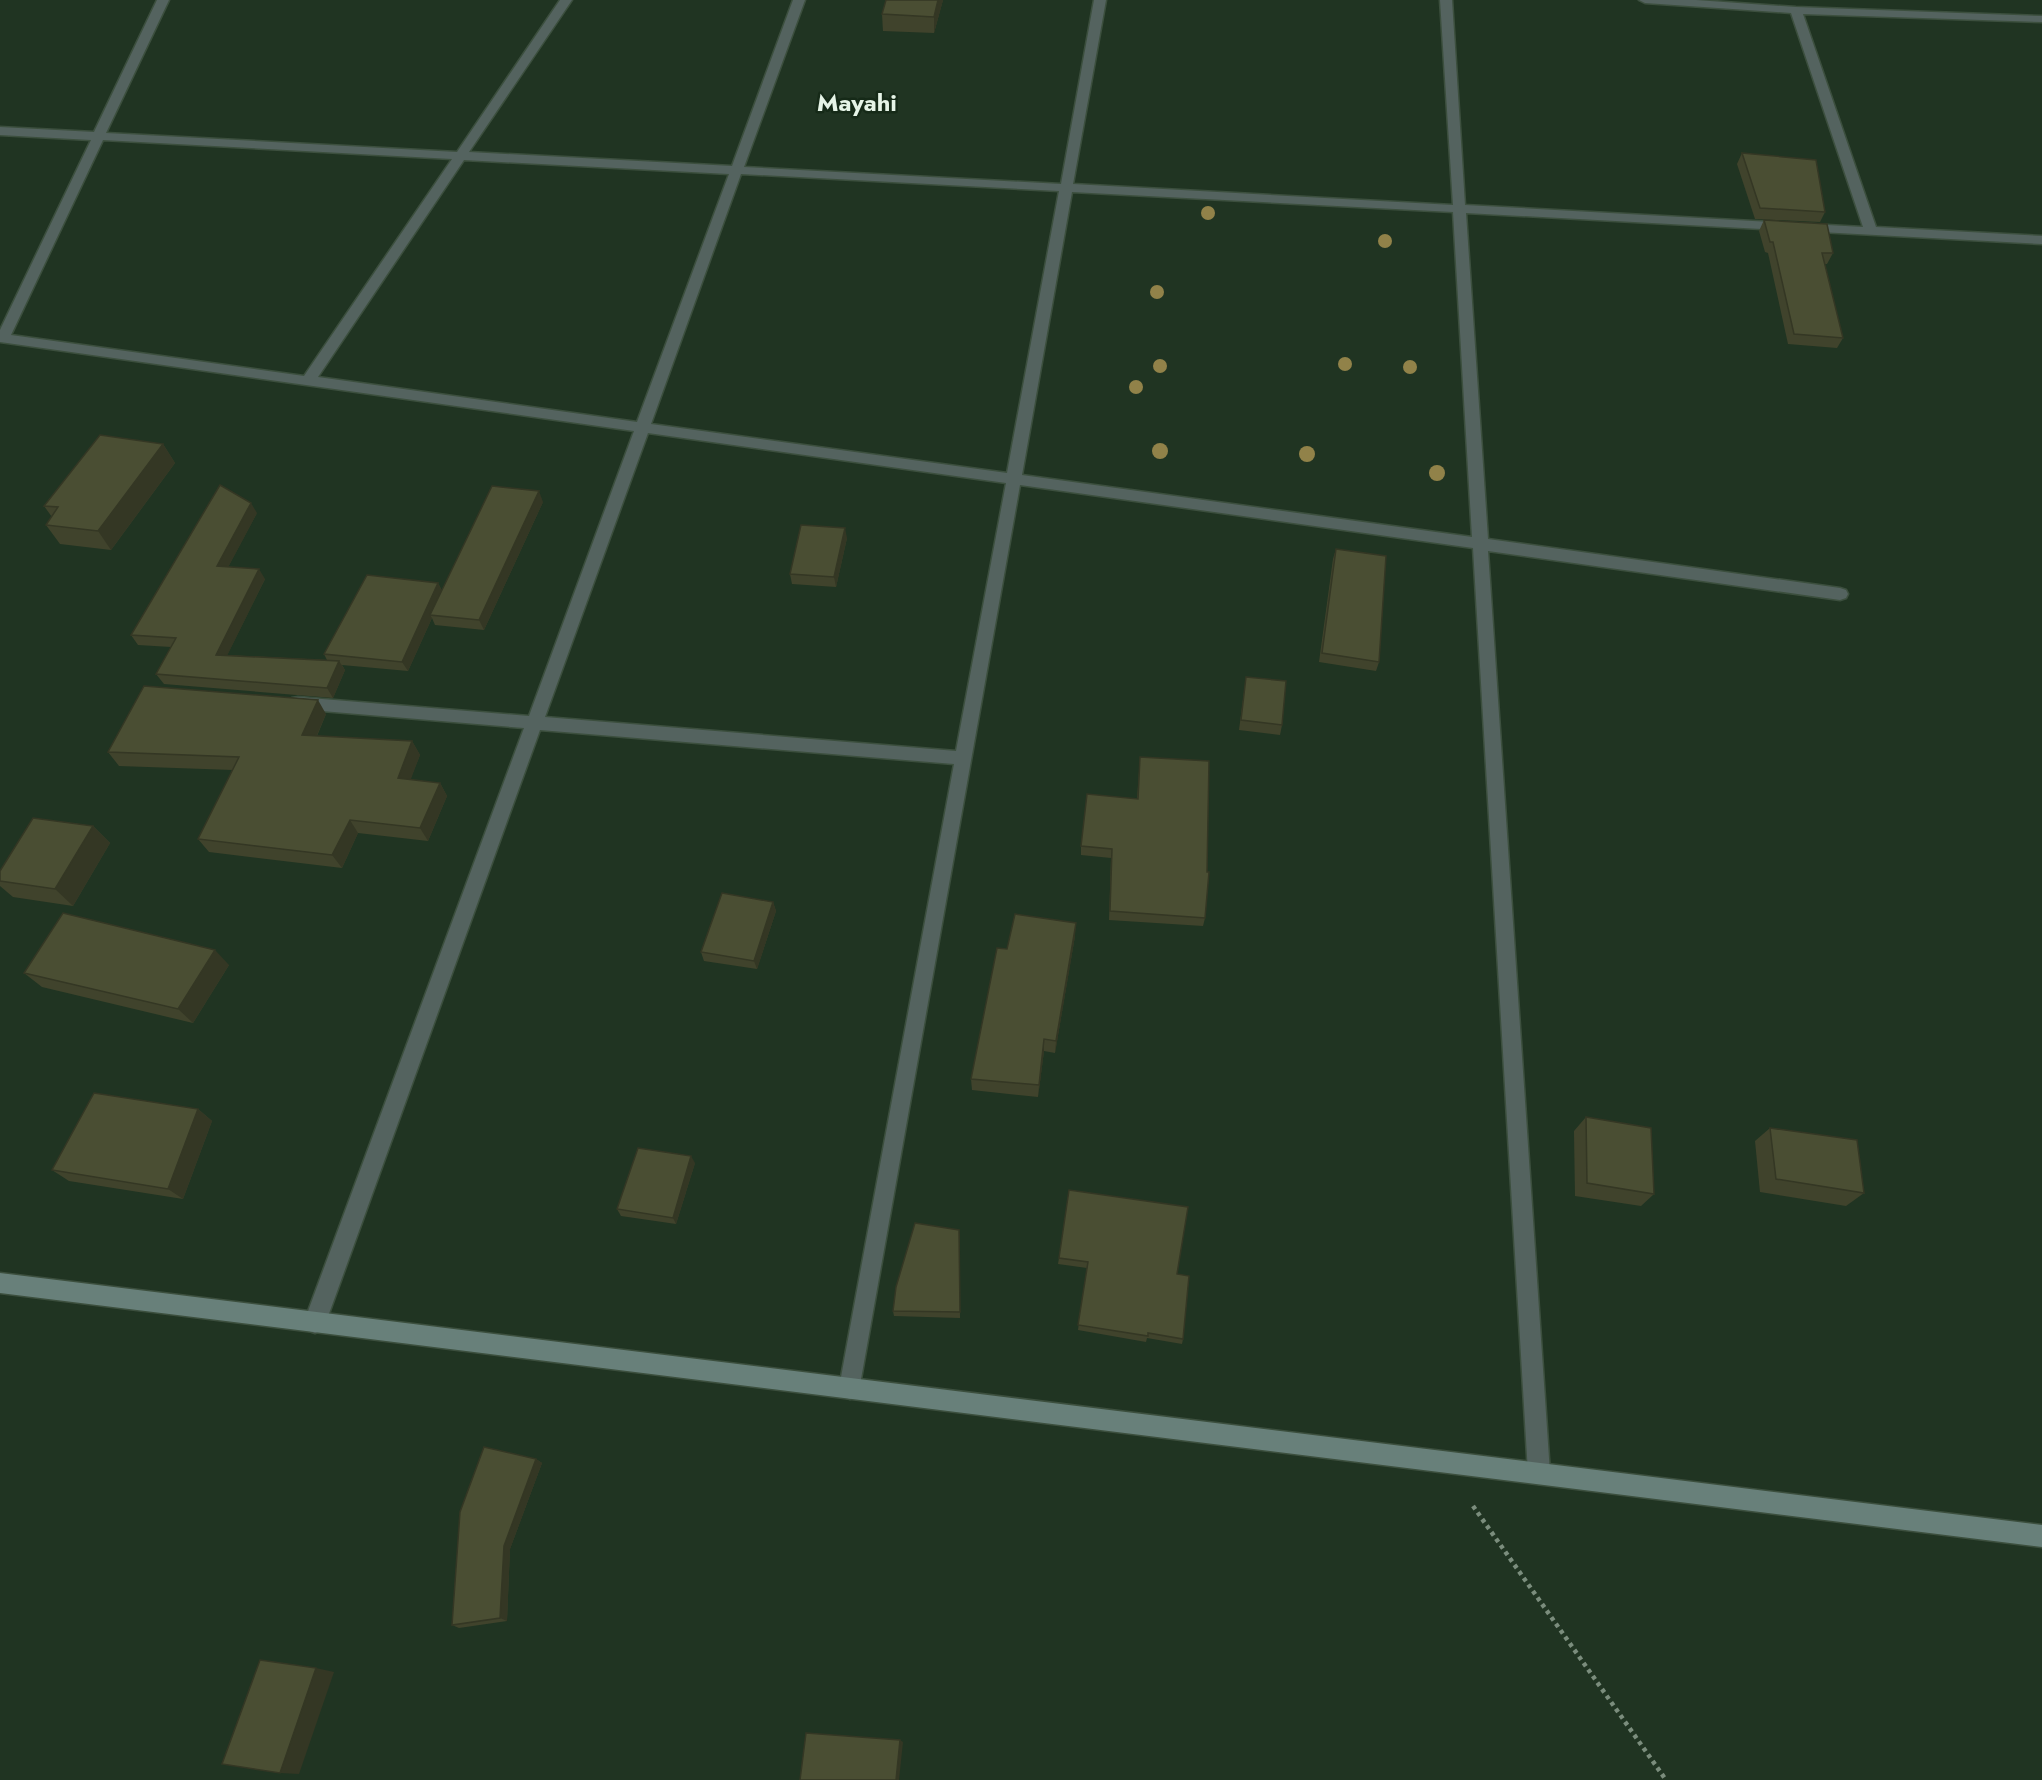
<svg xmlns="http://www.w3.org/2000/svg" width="2042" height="1780" font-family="Jost,sans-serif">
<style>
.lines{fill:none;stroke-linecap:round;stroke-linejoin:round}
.street-casing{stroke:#3c4f3e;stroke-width:3}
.secondary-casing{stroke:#3c4f3e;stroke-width:3}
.path{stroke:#7b8d7d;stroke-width:4.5;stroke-dasharray:4 4;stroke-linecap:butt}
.street{fill:#54635f;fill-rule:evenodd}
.secondary{fill:#68807a;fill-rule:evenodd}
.tree{fill:#918249}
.wall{fill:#40432c}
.shaded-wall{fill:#343724}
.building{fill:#4a4e33;stroke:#343724;stroke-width:1.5}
.labels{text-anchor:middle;stroke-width:5;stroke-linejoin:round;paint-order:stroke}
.far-town-label{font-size:24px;font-weight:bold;fill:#e6f4e7;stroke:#162a18}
</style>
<rect width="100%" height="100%" fill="#203422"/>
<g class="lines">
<defs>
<path id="street" d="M157 0H169L106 133 457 152 560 0H572L469 152 732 166 793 0H805L744 167 1061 184 1094 0H1106L1073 184 1453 205 1440 0H1452L1465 205 1863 227 1791 13 1645 3 1639 0H1696L1796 7 2042 16V22L1803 14 1876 227 2042 236V244L1466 213 1488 539 1840 588 1846 590 1848 594 1846 598 1840 600 1488 551 1550 1473 1547 1481 1539 1484 1531 1481 1528 1473 1473 548 1020 485 858 1396 850 1399 842 1396 839 1388 954 764 540 730 326 1322 323 1330 315 1333 307 1330 304 1322 524 728 298 709 292 708 290 703 292 698 298 697 529 716 634 431 0 342V330L91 140 0 135V127L94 132ZM103 140 452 159 304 376 11 335ZM464 160 729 174 637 422 318 377ZM741 174 1059 191 1007 473 651 424ZM1072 192 1453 212 1472 537 1022 475ZM648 433 1006 483 956 751 545 717Z"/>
<path id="secondary" d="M0 1273 2042 1525V1547L0 1293Z"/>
</defs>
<use href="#street" class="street-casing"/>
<use href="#secondary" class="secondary-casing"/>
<path class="path" d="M1473 1506 1666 1780"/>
<use href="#street" class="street"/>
<use href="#secondary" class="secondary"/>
</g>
<g class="tree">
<circle cx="1208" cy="213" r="7"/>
<circle cx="1385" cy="241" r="7"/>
<circle cx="1157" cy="292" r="7"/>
<circle cx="1345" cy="364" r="7"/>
<circle cx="1160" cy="366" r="7"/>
<circle cx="1410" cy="367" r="7"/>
<circle cx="1136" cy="387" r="7"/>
<circle cx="1160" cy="451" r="8"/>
<circle cx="1307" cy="454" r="8"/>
<circle cx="1437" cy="473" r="8"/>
</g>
<g class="wall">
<path d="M943 0 934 33 883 31 882 14Z"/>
<path d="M1742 153 1825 212 1820 222 1755 219 1737 164Z"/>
<path d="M1764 220 1833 253 1827 264H1824L1843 338 1837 348 1788 344 1768 253 1765 252 1759 231Z"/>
<path d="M163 444 175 463 111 550 60 544 46 525 52 517 44 506Z"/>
<path d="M543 502 484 630 435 625 432 618 408 671 342 665 345 670 333 698 164 684 156 674 171 647 138 645 131 635 257 513 228 567 265 579 227 655 327 660 324 654 438 583 442 591Z"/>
<path d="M847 538 836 587 792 584 790 574Z"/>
<path d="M1336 549 1379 662 1376 671 1319 662 1333 559Z"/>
<path d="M1246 677 1282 725 1280 735 1239 730Z"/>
<path d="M326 714 317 736 412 741 420 755 410 780 440 783 447 796 428 841 358 833 342 868 209 852 198 839 233 770 119 766 108 752Z"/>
<path d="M1140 757 1205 918 1203 926 1109 920 1111 858 1081 855V846L1137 799Z"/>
<path d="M93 826 110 843 73 906 13 897 0 886V871Z"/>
<path d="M773 902 776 911 757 969 704 961 701 952Z"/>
<path d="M1075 936 1055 1053 1044 1051 1038 1097 972 1090 971 1079 1007 949Z"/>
<path d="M229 965 193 1023 42 987 24 973Z"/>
<path d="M198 1109 212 1121 183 1199 69 1181 52 1170Z"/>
<path d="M1586 1117 1654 1194 1641 1206 1575 1196 1574 1131Z"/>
<path d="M1770 1128 1864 1193 1846 1206 1760 1192 1755 1141Z"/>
<path d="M695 1163 676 1224 621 1216 617 1209Z"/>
<path d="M959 1230 960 1318 894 1316 893 1311Z"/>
<path d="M1059 1258 1177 1274 1183 1339 1182 1344 1147 1338 1146 1342 1078 1330 1087 1268 1058 1264Z"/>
<path d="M536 1459 542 1463 510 1549 507 1621 459 1628 452 1625Z"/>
</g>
<g class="shaded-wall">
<path d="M938 0H943L934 33V17Z"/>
<path d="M163 444 175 463 111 550 98 531Z"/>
<path d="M539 491 543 502 484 630 479 620Z"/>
<path d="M251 503 257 513 223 577 217 566Z"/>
<path d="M845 528 847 538 836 587 834 577Z"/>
<path d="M259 569 265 579 223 664 216 655Z"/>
<path d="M438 583 443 593 430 615 432 618 408 671 402 662Z"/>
<path d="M339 661 345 670 333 698 327 688Z"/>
<path d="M318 700 326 714 311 749 302 735Z"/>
<path d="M412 741 420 755 406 792 398 778Z"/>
<path d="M440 783 447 796 428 841 420 828Z"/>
<path d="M350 820 358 833 342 868 332 855Z"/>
<path d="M93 826 110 843 73 906 55 889Z"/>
<path d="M773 902 776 911 757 969 754 961Z"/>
<path d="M1076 923 1075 936 1055 1053 1056 1041Z"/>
<path d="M215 950 229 965 193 1023 178 1009Z"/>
<path d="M1044 1039V1051L1038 1097 1039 1085Z"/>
<path d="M198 1109 212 1121 183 1199 168 1189Z"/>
<path d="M691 1156 695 1163 676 1224 673 1218Z"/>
<path d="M959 1230 960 1236V1318V1312Z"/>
<path d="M536 1459 542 1463 510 1549 507 1621 500 1618 504 1546Z"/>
<path d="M316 1668 334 1672 299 1774 280 1773Z"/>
<path d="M900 1740 903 1742 899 1780H896Z"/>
</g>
<g class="building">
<path d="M886 0H938L934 17 882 14Z"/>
<path d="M1742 153 1816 160 1825 212 1760 208Z"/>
<path d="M1764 220 1827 224 1833 253H1822L1843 338 1794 334 1773 242H1770Z"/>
<path d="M100 435 163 444 98 531 46 525 58 507 44 506Z"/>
<path d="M220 485 251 503 217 566 259 569 216 655 339 661 327 688 156 674 176 638 131 635Z"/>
<path d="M492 486 539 491 479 620 430 615Z"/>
<path d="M801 525 845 528 834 577 790 574Z"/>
<path d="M1336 549 1386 556 1379 662 1322 653Z"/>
<path d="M367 575 438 583 402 662 324 654Z"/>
<path d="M1246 677 1286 681 1282 725 1241 720Z"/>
<path d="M144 686 318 700 302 735 412 741 398 778 440 783 420 828 350 820 332 855 198 839 239 757 108 752Z"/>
<path d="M1140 757 1209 761 1207 872H1209L1205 918 1110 911 1112 849 1081 846 1087 794 1138 799Z"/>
<path d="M33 818 93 826 55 889 0 881V871Z"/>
<path d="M722 893 773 902 754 961 701 952Z"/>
<path d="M63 913 215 950 178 1009 24 973Z"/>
<path d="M1015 914 1076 923 1056 1041 1044 1039 1039 1085 971 1079 997 948 1007 949Z"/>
<path d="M94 1093 198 1109 168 1189 52 1170Z"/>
<path d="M1586 1117 1651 1128 1654 1194 1587 1183Z"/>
<path d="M1770 1128 1857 1140 1864 1193 1776 1179Z"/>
<path d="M638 1148 691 1156 673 1218 617 1209Z"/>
<path d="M1069 1190 1188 1207 1177 1274 1189 1276 1183 1339 1148 1333V1336L1078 1325 1088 1262 1059 1258Z"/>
<path d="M915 1223 959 1230 960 1312 893 1311 896 1287Z"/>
<path d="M484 1447 536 1459 504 1546 500 1618 452 1625 460 1512Z"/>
<path d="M260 1660 316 1668 280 1773 222 1764Z"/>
<path d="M806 1733 900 1740 896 1780H800Z"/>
</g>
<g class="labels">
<g class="far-town-label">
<text x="857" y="111">Mayahi</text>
</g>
</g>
</svg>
